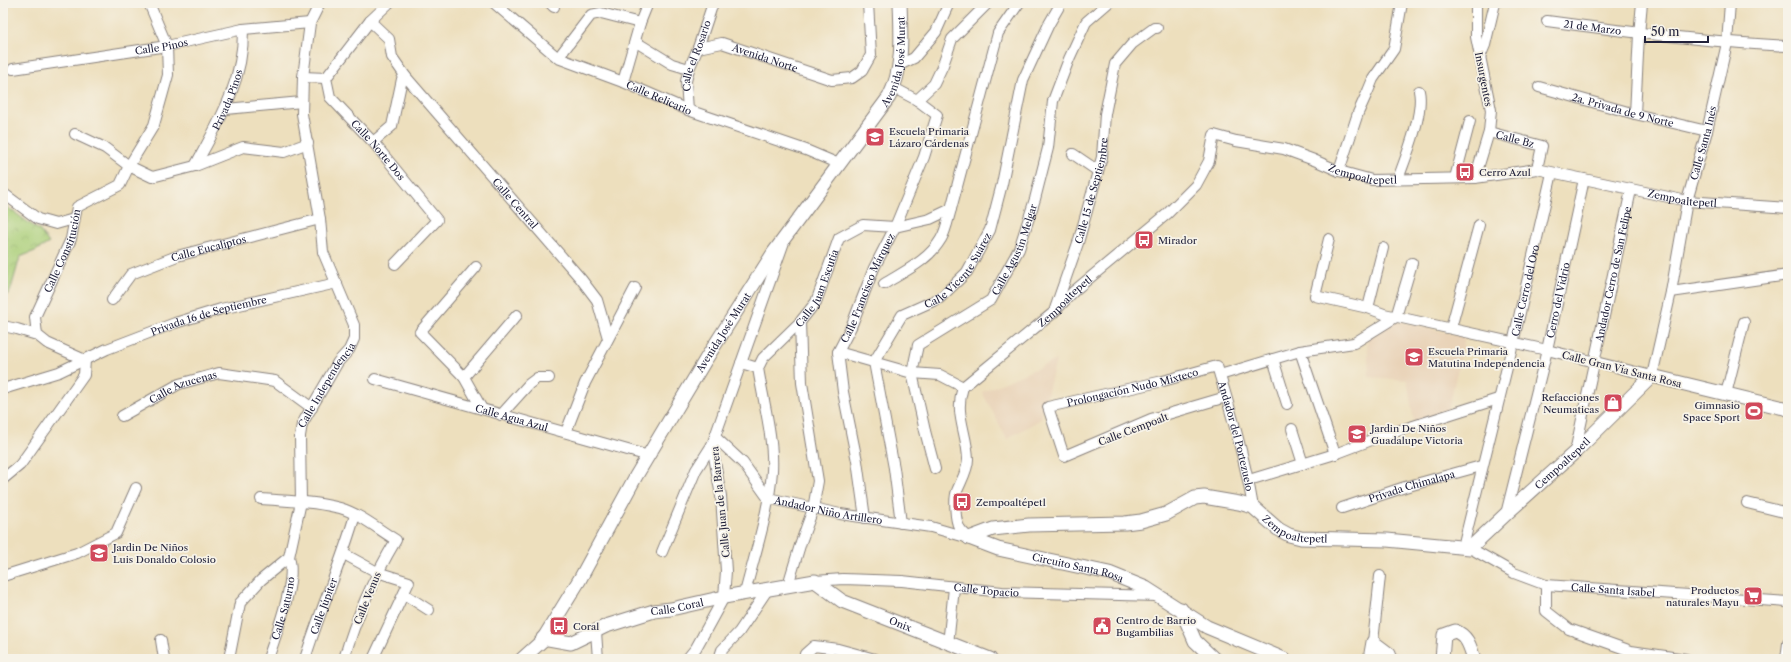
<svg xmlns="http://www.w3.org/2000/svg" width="1791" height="662" font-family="'Libre Caslon Text',serif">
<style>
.built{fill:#e9d3b8}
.park{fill:url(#park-crowns);stroke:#66785a}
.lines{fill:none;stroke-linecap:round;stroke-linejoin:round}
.minor-casing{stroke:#88807c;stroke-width:12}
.tertiary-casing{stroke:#88807c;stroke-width:15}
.minor{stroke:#fff;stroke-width:10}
.tertiary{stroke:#fff;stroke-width:13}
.labels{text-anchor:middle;stroke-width:3.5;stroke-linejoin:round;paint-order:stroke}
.street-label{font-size:10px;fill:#22223b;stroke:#f7f3e8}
.poi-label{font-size:10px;fill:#22223b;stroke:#f7f3e8;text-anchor:start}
</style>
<defs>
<pattern id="park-crowns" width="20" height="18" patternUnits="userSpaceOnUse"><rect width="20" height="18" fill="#abcf79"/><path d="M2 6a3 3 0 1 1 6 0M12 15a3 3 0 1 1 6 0" fill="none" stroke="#93b16a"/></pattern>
</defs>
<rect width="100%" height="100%" fill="#f7f3e8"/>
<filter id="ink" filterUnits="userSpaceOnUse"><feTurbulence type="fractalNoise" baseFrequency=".025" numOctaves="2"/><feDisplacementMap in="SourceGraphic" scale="8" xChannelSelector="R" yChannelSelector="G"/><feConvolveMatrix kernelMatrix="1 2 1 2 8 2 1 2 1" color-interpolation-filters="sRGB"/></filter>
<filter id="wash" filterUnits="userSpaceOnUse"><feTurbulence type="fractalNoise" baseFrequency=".012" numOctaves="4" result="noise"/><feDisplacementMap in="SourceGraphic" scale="16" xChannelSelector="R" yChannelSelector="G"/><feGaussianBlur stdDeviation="0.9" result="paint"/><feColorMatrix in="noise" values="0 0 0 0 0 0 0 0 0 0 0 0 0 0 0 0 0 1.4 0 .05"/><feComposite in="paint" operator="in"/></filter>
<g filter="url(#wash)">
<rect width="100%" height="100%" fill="#eddfbd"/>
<g class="built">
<path d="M1396 320 1465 337 1448 412 1414 422 1407 380 1369 377 1367 338Z"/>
<path d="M1056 360 1041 419 1007 439 982 392Z"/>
</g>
<path class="park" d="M3 204 40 231 49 243 35 251 20 257 10 292 3 299Z"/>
</g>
<g filter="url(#ink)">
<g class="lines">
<defs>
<g id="minor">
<path id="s1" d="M494 3 558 58 623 82 688 110 806 150 839 164"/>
<path d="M550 3 554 7"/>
<path d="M370 21 389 39 392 57 406 77 402 79 392 126 373 142"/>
<path id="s2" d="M1547 21C1627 32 1707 42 1788 46"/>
<path d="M636 42 672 64 689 69"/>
<path id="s3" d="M698 48 722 43 832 80 852 78 862 71 871 55 868 3"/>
<path d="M1480 57 1485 45 1495 3"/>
<path d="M558 58 591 15 601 13 640 23"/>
<path d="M899 65 914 58 936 32 949 3"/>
<path id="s4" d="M13 69 167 46 243 29 310 23"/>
<path d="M303 77 326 78 370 21 389 3"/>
<path id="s5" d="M406 77 581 279 597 300 608 338"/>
<path id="s6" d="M326 78 330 97 373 142 437 220 395 264"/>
<path d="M623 82 640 23 648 3"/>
<path id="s7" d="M1539 87 1635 114 1707 131"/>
<path d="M917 100 934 84 943 65 952 39 988 3"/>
<path d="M226 109 302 102"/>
<path id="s8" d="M688 110 686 81 689 69 698 48 713 3"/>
<path d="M1635 114 1639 34 1642 3"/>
<path id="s9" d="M1489 132 1542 146 1537 169"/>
<path d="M75 134 105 148 129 166 152 177 195 166 243 147 284 152 308 143"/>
<path d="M1073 154 1098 171"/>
<path id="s10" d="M195 166C219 122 244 81 243 29"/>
<path d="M1339 171 1358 113 1368 91 1373 79 1394 49 1402 3"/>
<path d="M1455 178 1470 121"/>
<path d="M1475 178 1489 132 1491 110 1476 37V3"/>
<path d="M1398 179C1406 157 1424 113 1419 91"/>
<path d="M3 193 38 219 56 224 74 219"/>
<path id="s11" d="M1329 239 1315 296 1368 308 1384 314 1547 350 1652 376 1671 292 1687 201 1707 131 1727 43 1730 3"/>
<path d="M476 267 420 332 464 377 482 409"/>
<path d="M884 284C905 271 928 261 941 239 946 231 948 219 951 209"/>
<path d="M1671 292 1788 275"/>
<path id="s12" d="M112 300 131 274 177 256 320 219"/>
<path d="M1368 308 1383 248"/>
<path id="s13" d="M1055 309 1078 243 1102 157 1105 114 1115 64 1132 44 1154 28H1157"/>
<path d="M3 326 17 329 37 335"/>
<path d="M1451 328 1479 225"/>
<path d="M1300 351 1335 454"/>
<path d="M838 352 912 373 940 375 963 387"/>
<path d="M1273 359 1287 404"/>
<path id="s14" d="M741 363 758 368 763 358 800 322 816 302 839 238 863 225 895 227 930 219 951 209 998 33 1019 3"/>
<path d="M1220 375 1300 351 1354 343 1396 317 1412 263"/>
<path d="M464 377 517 315"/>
<path id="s15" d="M375 379 649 456"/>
<path id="s16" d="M3 389 59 372 107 349 175 323 221 309 337 283"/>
<path d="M1726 394 1744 322"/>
<path id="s17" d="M1226 397 1151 419 1064 456 1048 407 1163 381 1217 366C1231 412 1245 459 1253 507"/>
<path d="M501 415 529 384 537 378H549"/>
<path id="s18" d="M122 416 179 384 219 373 275 381 312 408"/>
<path d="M1292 429 1303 464"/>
<path d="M566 432 585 383 635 288"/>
<path id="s19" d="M715 437 743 463 768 498 840 514 931 527 969 538"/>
<path id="s20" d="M1575 452 1631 190"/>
<path id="s21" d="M935 469 925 431 912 373 918 345 991 300 1019 249 1035 199 1048 148 1053 101 1069 59 1086 22 1108 3"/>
<path id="s22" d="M3 479 20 465 84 375 85 360 47 343 37 335 35 317 71 239 77 207 120 185 129 166 154 125 168 75 167 46 149 3"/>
<path d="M1249 480 1335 454 1382 436 1498 399"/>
<path d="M261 499C287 501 314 501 340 508 360 514 378 529 396 540 374 577 356 617 344 659"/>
<path d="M1747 503 1788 513"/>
<path id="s23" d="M1342 508 1405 487 1481 466"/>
<path id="s24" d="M1506 514 1547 350 1584 179"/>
<path id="s25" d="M865 518 857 461 843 392 838 352 851 327 874 268 895 227 924 157 937 115 917 100 894 88"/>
<path id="s26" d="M901 523 894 468 874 362 902 315 940 298 967 272 990 230 1002 184 1023 80 1049 24 1061 3"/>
<path id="s27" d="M969 538C966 535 961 531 959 527 955 520 954 497 957 491 961 481 968 470 968 459 967 432 954 414 963 387L1053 313 1074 291 1167 214 1196 185 1209 161 1214 135 1236 141 1284 149 1314 160 1339 171 1372 180 1475 178 1537 169 1687 201 1788 208"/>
<path id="s28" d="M1463 547 1513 343 1552 173"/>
<path id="s29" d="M1470 548 1514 573 1546 585 1788 602"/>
<path d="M662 552 696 470 712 445"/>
<path d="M344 554 377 572 409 582 373 659"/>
<path d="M3 576 77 553 116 533 136 488"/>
<path id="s30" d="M815 581 843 579 902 581 1002 592 1159 596"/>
<path d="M788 585 801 542 813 509 818 481 802 383 800 322"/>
<path d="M1546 585V611L1569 629 1631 651 1686 659"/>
<path d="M745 593C755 553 769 512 772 471 774 439 763 400 758 368"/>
<path d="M404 594 429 610"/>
<path d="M596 632 598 659"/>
<path d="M161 640 164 659"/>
<path d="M1373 642 1380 576"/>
<path d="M948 644 954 588"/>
<path id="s31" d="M229 659 240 603 261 580 289 557 301 502 300 436 302 424 338 362 349 350 354 339V325L323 252 320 219 302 114 303 77 310 23 320 3"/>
<path id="s32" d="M268 659C276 633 297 582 289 557"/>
<path id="s33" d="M305 659C320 610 341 564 355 515"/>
<path d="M687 659 696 648 724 597 726 571 721 496 712 445 784 242"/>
<path d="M719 659 722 650 739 632 768 589"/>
<path d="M804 659 805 654 814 646 838 649 875 659"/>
<path d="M1786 659 1788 643"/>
</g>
<g id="tertiary">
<path id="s34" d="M969 538 993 529 1029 525 1125 523 1141 521 1166 514 1195 498 1204 497 1239 503 1253 507 1278 529 1289 535 1301 538 1387 540 1470 548 1506 514 1575 452 1652 376 1788 409"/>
<path id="s35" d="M969 538 998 549 1109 573 1146 588 1207 627 1284 659"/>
<path d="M1181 609 1195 641 1214 659"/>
<path id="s36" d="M543 638 571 643 606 626 654 611 671 609 724 597 815 581 842 601 990 659"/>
<path id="s37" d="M522 659 542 641 580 579 636 476 706 359 774 252 889 97C904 69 901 34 900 3"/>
<path d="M1370 659 1373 642 1389 654 1391 659"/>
<path d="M1442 659 1444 635 1455 631C1468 636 1470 647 1474 659"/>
</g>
</defs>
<use href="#minor" class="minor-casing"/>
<use href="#tertiary" class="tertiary-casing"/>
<use href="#minor" class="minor"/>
<use href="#tertiary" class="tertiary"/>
</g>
</g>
<defs>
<symbol id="school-square" viewBox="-11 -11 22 22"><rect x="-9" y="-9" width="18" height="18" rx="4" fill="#d1495b" stroke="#f7f3e8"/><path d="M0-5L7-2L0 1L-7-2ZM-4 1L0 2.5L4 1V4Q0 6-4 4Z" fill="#fff"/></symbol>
<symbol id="bus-square" viewBox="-11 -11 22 22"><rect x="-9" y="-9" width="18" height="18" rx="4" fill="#d1495b" stroke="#f7f3e8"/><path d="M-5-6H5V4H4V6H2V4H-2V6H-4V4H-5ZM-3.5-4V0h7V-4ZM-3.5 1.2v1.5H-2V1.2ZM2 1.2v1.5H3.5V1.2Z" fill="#fff"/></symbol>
<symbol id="shop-square" viewBox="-11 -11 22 22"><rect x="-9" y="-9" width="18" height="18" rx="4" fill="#d1495b" stroke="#f7f3e8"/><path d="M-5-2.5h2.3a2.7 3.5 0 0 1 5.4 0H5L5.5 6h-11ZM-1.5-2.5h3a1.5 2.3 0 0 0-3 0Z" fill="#fff"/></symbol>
<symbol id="stadium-square" viewBox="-11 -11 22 22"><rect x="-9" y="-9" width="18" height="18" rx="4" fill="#d1495b" stroke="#f7f3e8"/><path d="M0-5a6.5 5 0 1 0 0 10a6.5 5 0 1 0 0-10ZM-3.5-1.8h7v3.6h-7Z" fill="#fff"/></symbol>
<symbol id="supermarket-square" viewBox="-11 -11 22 22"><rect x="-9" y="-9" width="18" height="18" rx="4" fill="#d1495b" stroke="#f7f3e8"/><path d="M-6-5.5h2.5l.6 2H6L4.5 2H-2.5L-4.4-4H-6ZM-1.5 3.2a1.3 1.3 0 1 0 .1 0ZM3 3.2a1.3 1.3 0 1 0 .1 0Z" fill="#fff"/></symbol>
<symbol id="civic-square" viewBox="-11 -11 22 22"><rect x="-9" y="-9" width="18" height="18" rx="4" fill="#d1495b" stroke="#f7f3e8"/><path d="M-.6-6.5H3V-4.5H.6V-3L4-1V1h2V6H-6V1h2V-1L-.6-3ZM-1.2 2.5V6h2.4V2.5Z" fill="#fff"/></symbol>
</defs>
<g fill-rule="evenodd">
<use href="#school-square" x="864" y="126" width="22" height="22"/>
<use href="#bus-square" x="1454" y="161" width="22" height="22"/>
<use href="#bus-square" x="1133" y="229" width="22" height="22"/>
<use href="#school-square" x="1403" y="346" width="22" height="22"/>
<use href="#shop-square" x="1602" y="392" width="22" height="22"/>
<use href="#stadium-square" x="1743" y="400" width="22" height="22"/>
<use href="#school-square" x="1346" y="423" width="22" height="22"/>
<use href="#bus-square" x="951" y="491" width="22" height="22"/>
<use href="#school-square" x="88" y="542" width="22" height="22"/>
<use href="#supermarket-square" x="1742" y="585" width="22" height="22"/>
<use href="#bus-square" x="548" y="615" width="22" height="22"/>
<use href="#civic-square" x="1091" y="615" width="22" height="22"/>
</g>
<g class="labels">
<g class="street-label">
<text dy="4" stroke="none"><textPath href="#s2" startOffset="46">21 de Marzo</textPath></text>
<text dy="4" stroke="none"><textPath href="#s4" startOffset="150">Calle Pinos</textPath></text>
<text dy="4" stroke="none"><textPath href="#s8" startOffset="56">Calle el Rosario</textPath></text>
<text dy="4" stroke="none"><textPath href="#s3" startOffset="70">Avenida Norte</textPath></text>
<text dy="4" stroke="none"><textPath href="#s37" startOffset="709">Avenida José Murat</textPath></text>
<text transform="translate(1484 79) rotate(79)" y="4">Insurgentes</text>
<text dy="4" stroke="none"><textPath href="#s1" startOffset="193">Calle Relicario</textPath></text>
<text dy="4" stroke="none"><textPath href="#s10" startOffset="74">Privada Pinos</textPath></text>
<text dy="4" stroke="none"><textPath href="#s7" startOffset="87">2a. Privada de 9 Norte</textPath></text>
<text dy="4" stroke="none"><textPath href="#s9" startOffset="27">Calle Bz</textPath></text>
<text dy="4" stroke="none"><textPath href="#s11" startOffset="644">Calle Santa Inés</textPath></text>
<text dy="4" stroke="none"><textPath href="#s6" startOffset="91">Calle Norte Dos</textPath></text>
<text dy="4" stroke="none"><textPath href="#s27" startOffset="676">Zempoaltepetl</textPath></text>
<text dy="4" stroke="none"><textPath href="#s13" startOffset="124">Calle 15 de Septiembre</textPath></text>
<text dy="4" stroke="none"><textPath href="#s27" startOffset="1000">Zempoaltepetl</textPath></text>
<text dy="4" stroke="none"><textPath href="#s5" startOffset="167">Calle Central</textPath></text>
<text dy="4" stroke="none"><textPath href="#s12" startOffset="114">Calle Eucaliptos</textPath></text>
<text dy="4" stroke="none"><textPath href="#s21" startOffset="269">Calle Agustín Melgar</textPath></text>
<text dy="4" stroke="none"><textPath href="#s22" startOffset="292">Calle Constitución</textPath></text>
<text dy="4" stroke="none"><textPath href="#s26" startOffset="292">Calle Vicente Suárez</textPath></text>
<text dy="4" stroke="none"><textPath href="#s20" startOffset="182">Andador Cerro de San Felipe</textPath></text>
<text dy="4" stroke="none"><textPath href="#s14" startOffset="119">Calle Juan Escutia</textPath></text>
<text dy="4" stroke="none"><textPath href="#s25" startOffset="239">Calle Francisco Márquez</textPath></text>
<text dy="4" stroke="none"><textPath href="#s28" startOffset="264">Calle Cerro del Oro</textPath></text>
<text dy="4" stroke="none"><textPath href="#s27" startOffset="292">Zempoaltepetl</textPath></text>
<text dy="4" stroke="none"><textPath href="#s24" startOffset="220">Cerro del Vidrio</textPath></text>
<text dy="4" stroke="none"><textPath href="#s16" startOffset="219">Privada 16 de Septiembre</textPath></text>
<text dy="4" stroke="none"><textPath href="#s37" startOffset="385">Avenida José Murat</textPath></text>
<text transform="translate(1622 369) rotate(14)" y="4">Calle Gran Vía Santa Rosa</text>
<text dy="4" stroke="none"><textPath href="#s31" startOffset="305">Calle Independencia</textPath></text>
<text dy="4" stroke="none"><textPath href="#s17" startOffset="311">Prolongación Nudo Mixteco</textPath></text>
<text dy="4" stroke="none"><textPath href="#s18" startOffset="68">Calle Azucenas</textPath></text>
<text dy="4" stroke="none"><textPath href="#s15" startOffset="142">Calle Agua Azul</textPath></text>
<text transform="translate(1133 429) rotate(-21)" y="4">Calle Cempoalt</text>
<text dy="4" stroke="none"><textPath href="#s17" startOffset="471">Andador del Portezuelo</textPath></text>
<text dy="4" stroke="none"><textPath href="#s34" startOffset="645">Cempoaltepetl</textPath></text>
<text dy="4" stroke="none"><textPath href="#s23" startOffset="73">Privada Chimalapa</textPath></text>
<text transform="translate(720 502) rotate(-96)" y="4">Calle Juan de la Barrera</text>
<text dy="4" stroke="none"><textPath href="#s19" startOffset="143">Andador Niño Artillero</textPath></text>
<text dy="4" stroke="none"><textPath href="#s34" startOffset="342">Zempoaltepetl</textPath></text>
<text dy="4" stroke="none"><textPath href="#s35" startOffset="113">Circuito Santa Rosa</textPath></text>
<text dy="4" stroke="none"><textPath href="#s29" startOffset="152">Calle Santa Isabel</textPath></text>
<text dy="4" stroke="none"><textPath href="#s30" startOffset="172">Calle Topacio</textPath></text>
<text transform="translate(367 598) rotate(-68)" y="4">Calle Venus</text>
<text dy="4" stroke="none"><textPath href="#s33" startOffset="56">Calle Júpiter</textPath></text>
<text dy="4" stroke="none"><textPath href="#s36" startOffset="141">Calle Coral</textPath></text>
<text dy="4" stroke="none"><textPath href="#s32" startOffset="53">Calle Saturno</textPath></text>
<text dy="4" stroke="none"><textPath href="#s36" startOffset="378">Onix</textPath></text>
</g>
<g class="poi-label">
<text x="889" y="135">Escuela Primaria<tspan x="889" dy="12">Lázaro Cárdenas</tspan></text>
<text x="1479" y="176">Cerro Azul</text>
<text x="1158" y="244">Mirador</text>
<text x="1428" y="355">Escuela Primaria<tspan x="1428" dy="12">Matutina Independencia</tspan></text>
<text x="1599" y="401" text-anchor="end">Refacciones<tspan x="1599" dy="12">Neumaticas</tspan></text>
<text x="1740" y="409" text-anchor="end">Gimnasio<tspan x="1740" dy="12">Space Sport</tspan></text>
<text x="1371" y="432">Jardin De Niños<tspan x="1371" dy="12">Guadalupe Victoria</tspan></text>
<text x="976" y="506">Zempoaltépetl</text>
<text x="113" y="551">Jardin De Niños<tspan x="113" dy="12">Luis Donaldo Colosio</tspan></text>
<text x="1739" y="594" text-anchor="end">Productos<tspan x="1739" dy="12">naturales Mayu</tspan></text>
<text x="1116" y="624">Centro de Barrio<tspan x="1116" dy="12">Bugambilias</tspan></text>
<text x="573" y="630">Coral</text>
</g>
</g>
<rect width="1791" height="662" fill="none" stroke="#f7f3e8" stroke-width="16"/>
<path d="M1645 36v6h63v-6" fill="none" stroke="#22223b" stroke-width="2"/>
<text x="1651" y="36" font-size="12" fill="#22223b" stroke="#f7f3e8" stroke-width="3" paint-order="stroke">50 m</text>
</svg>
